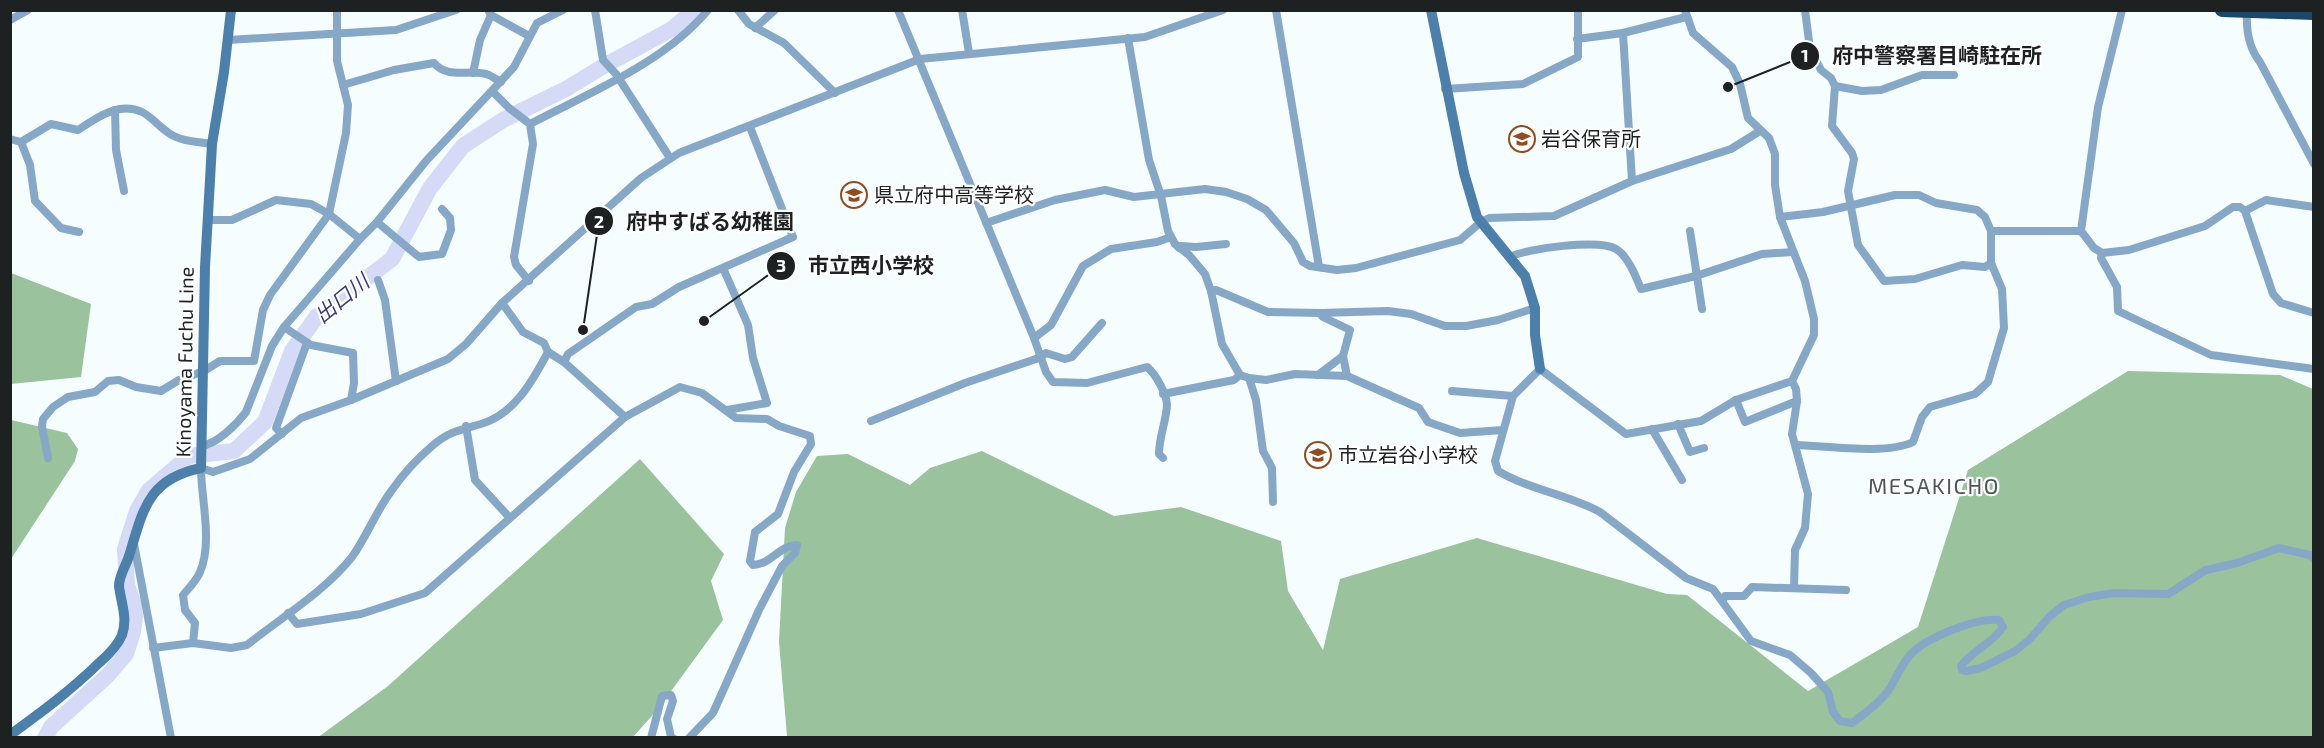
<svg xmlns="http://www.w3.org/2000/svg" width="2324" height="748" font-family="'Exo 2','Noto Sans JP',sans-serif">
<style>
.forest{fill:#9ac29d}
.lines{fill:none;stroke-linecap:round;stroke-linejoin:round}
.river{stroke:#d5daf7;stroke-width:16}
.street{stroke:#86a8c6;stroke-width:8}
.secondary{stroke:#4c7faa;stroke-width:10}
.highway{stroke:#1b4769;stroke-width:14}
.labels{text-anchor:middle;stroke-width:4.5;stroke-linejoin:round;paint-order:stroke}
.poi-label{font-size:20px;fill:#1d2121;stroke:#fff;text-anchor:start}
.street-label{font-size:20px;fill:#1d2121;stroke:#fff}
.water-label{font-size:21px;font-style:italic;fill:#383d76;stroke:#fff}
.quarter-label{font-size:22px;letter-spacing:1.5px;fill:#4d5557;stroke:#fff}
.leader{fill:none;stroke:#1d2121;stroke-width:2}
.callout-dot{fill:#1d2121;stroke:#fff;stroke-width:2}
.mark-label{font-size:18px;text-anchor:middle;font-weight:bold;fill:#fff}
.callout-label{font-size:21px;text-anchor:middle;font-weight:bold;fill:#1d2121;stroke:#fff;stroke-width:4.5;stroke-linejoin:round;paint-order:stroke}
</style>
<rect width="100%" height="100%" fill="#f6fdff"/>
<g class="forest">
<path d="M11 273 91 304 81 377 11 384Z"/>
<path d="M2128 371 2280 375 2313 389V737L785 738 787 736 779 642 785 528 796 492 817 456 848 454 910 485 930 468 982 451 1114 516 1181 507 1281 541 1288 591 1323 650 1340 579 1477 538 1667 594 1687 595 1808 691 1918 627 1968 470Z"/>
<path d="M11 420 67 433 78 449 75 461 11 559Z"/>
<path d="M640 459 724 554 711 581 723 620 658 709 633 737 317 738 388 686Z"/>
</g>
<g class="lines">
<path class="river" d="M45 738 51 727 107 676 126 654 133 632 135 616 134 605 127 585 125 549 137 511 149 490 189 456 234 451 265 422 292 351 317 316 392 259 430 188 463 146 503 120 566 89 602 67 672 29 695 10"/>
<g class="street">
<path d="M488 10 491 15 529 36"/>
<path d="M595 10 603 60 616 74 670 158"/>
<path d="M738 10 749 24 784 43 835 93"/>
<path d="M898 10 1034 338 1046 372 1053 382 1087 383 1147 367C1156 374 1167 395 1167 405 1166 422 1159 437 1159 454L1163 458"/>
<path d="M962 10 969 53"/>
<path d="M1276 10 1319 267"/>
<path d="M1685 10 1693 33 1732 67 1740 84 1748 118 1769 138 1775 154V185L1780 217 1805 281 1814 319V335L1792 381 1736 400 1701 421 1626 434 1540 369 1513 396 1495 461 1498 471C1530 490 1567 494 1600 512L1686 578 1713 589 1751 641 1790 655 1811 673 1828 692 1833 712 1840 721 1852 723C1865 713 1881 702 1890 688 1897 677 1903 661 1913 652 1929 637 1977 617 1999 620L2003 627C1993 643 1973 650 1961 666L1962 670 1966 671 1981 668 2015 651 2030 639 2050 616 2064 605 2089 597 2114 593 2168 594 2206 570 2237 563 2279 548 2310 555 2314 559"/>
<path d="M1805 10 1810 49 1821 70 1831 78 1835 86 1832 126 1852 153 1854 159 1848 191 1858 245 1884 281 1915 279 1962 265 1985 267 1991 263"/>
<path d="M2122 10 2098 107 2081 231 2094 248 2102 253 2129 250 2205 226 2233 207H2240L2245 211 2250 226 2273 294 2281 303 2314 313"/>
<path d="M2247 12C2246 30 2248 47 2260 62L2314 164"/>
<path d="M10 20 28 10"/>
<path d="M755 28 775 10"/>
<path d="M1623 33 1632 181"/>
<path d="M1128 38 1149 160 1161 196 1168 231 1175 244 1189 255 1205 274 1211 291 1222 344 1240 375 1249 378 1266 380 1295 374 1347 376 1419 408 1428 422 1460 433 1503 430"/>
<path d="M1577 39 1623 33 1686 17"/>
<path d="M228 40 396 30 456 10"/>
<path d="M473 73 480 40 491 15"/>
<path d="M343 85 394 70 434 63C448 80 472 68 489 75 493 77 497 80 501 82"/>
<path d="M1835 86 1862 91 1881 90 1922 75H1954"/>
<path d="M1445 89 1523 84 1578 57V10"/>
<path d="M493 92 509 108 530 124 533 144 514 257 516 265 529 281"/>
<path d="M115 110 116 150 124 191"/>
<path d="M530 124C589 93 664 63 708 10"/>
<path d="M10 139 21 142 51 124 78 130C96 118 119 101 142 112 154 118 163 132 176 137 186 142 201 142 212 144"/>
<path d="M21 142 30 165 35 201 61 228 79 232"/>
<path d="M2245 211 2266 200 2314 207"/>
<path d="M1780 217 1823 212 1895 195H1919L1936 203 1977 210 1985 217 1991 231V263L2002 289 2004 328 1988 382 1975 394 1930 407 1922 417 1913 442C1887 455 1827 446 1796 445"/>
<path d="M208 220H232L276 200 311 204 329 214 360 239"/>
<path d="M377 222 419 257 442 254 451 230 450 218 442 209"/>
<path d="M986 223 1055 200 1105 190 1134 197 1205 189 1226 192 1247 199 1266 210 1294 243 1303 262 1310 266 1337 270 1356 268 1460 240 1481 222 1489 218 1554 216 1632 181 1731 149 1760 131"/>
<path d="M1690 231 1702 309"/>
<path d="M1991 231H2081"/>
<path d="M1179 248 1181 246 1196 247 1226 244"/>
<path d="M2102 253 2101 258 2117 287 2118 311 2211 355 2314 369"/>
<path d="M1510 257C1527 248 1600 239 1616 249 1628 256 1636 277 1641 289L1696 276 1762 254 1793 252"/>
<path d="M723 268 748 325 753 358 767 403 727 410"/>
<path d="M378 280 385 300 396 381"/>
<path d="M1211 291 1216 290 1268 312 1320 313 1388 311 1411 314 1445 326H1466L1498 320 1535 308"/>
<path d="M502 303 523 332 544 343 548 352 564 362 625 417 680 387 702 393 736 418 767 419 779 426 810 436 811 444 794 472 778 514 755 532 750 561 753 565C770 565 780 545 797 545L795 553 782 566 759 610 713 713 689 738"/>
<path d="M1320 313 1323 317 1350 330 1343 356 1347 376"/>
<path d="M284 327 311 345 353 353 354 383 351 400"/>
<path d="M1034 338 1051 325 1083 266 1111 249 1157 242 1171 237"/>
<path d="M564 362 568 354 636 307 652 304 679 287 793 237 750 127"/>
<path d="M1318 375 1343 356"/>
<path d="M1249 378 1256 400 1263 451 1272 468 1273 502"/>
<path d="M1792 381 1796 389 1797 401 1792 434 1808 494 1805 528 1795 550 1794 588"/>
<path d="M1452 391 1513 396"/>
<path d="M1163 394 1234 380 1240 375"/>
<path d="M1736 400 1745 422 1797 401"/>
<path d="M871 421 965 383 1036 359 1046 353 1065 359 1072 357 1102 323"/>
<path d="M1678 424 1690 452 1704 448"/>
<path d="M466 426 475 480 509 517"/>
<path d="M1652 429 1682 480"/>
<path d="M282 434 276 428 307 343"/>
<path d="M201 446C217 444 236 425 246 412L272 346 284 327 360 239 377 222 426 161 514 67 537 23 563 10"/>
<path d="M48 458 42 427 43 419 53 407 68 397 95 392 108 381 119 380 136 387 161 391 179 380 204 371 220 361H254L263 310 270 295 329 214 346 133 348 105 337 61V10"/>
<path d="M134 544 171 738"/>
<path d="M1723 600 1725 596H1744L1752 587 1846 590"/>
<path d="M288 613 297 624 361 614 425 593 625 417"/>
<path d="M193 643 195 623 185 610 183 595C189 588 197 580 200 572 213 542 201 499 201 468L213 472 250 459 301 418 351 400 448 359 466 344 502 303 641 178 679 153 920 59 1145 37 1223 10"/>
<path d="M153 648 193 643 231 648 247 645C282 617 324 592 352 557 367 536 376 511 392 490 403 474 417 459 432 446 450 431 460 430 481 424 515 414 533 380 548 352"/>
<path d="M651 738 662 696 671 695 673 701 667 719 671 737 673 738"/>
</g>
<g class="secondary">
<path d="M1431 10 1464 173 1477 217 1525 276 1535 308V335L1540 369"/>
<path d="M10 735C43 711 70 691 99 663 107 656 118 645 122 635 128 618 121 603 119 586 119 575 126 566 129 556 143 511 147 479 201 468L205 267 210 180 212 144 224 72 231 10"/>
</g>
<path class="highway" d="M2222 10 2314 13"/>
</g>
<defs>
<symbol id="school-ring" viewBox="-11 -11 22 22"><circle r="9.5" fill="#fff" stroke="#904b21" stroke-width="1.5"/><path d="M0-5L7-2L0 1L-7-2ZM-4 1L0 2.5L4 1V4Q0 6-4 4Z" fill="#904b21"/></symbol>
</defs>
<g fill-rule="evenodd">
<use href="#school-ring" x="1507" y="124" width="30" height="30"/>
<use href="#school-ring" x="839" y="180" width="30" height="30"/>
<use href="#school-ring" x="1303" y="440" width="30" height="30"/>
</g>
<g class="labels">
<g class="poi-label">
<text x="1541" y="146">岩谷保育所</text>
<text x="874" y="202">県立府中高等学校</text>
<text x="1338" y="462">市立岩谷小学校</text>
</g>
<g class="street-label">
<text transform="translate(185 362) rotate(-89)" y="7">Kinoyama Fuchu Line</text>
</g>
<g class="water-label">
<text transform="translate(342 299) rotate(-39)" y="7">出口川</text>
</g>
<g class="quarter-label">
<text x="1934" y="494">MESAKICHO</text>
</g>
</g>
<path class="leader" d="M1728 87L1805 56M583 330L599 221M704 321L781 266"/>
<g class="callout-dot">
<circle cx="1728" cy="87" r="6"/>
<circle cx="583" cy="330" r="6"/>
<circle cx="704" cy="321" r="6"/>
<circle cx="1805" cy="56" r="15"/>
<circle cx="599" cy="221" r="15"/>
<circle cx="781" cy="266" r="15"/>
</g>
<g class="mark-label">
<text x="1805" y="62">1</text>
<text x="599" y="228">2</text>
<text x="781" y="272">3</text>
</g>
<g class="callout-label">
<text x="1937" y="63">府中警察署目崎駐在所</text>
<text x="710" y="229">府中すばる幼稚園</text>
<text x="871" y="273">市立西小学校</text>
</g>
<rect width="2324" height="748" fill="none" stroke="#1d2121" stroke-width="24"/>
</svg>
